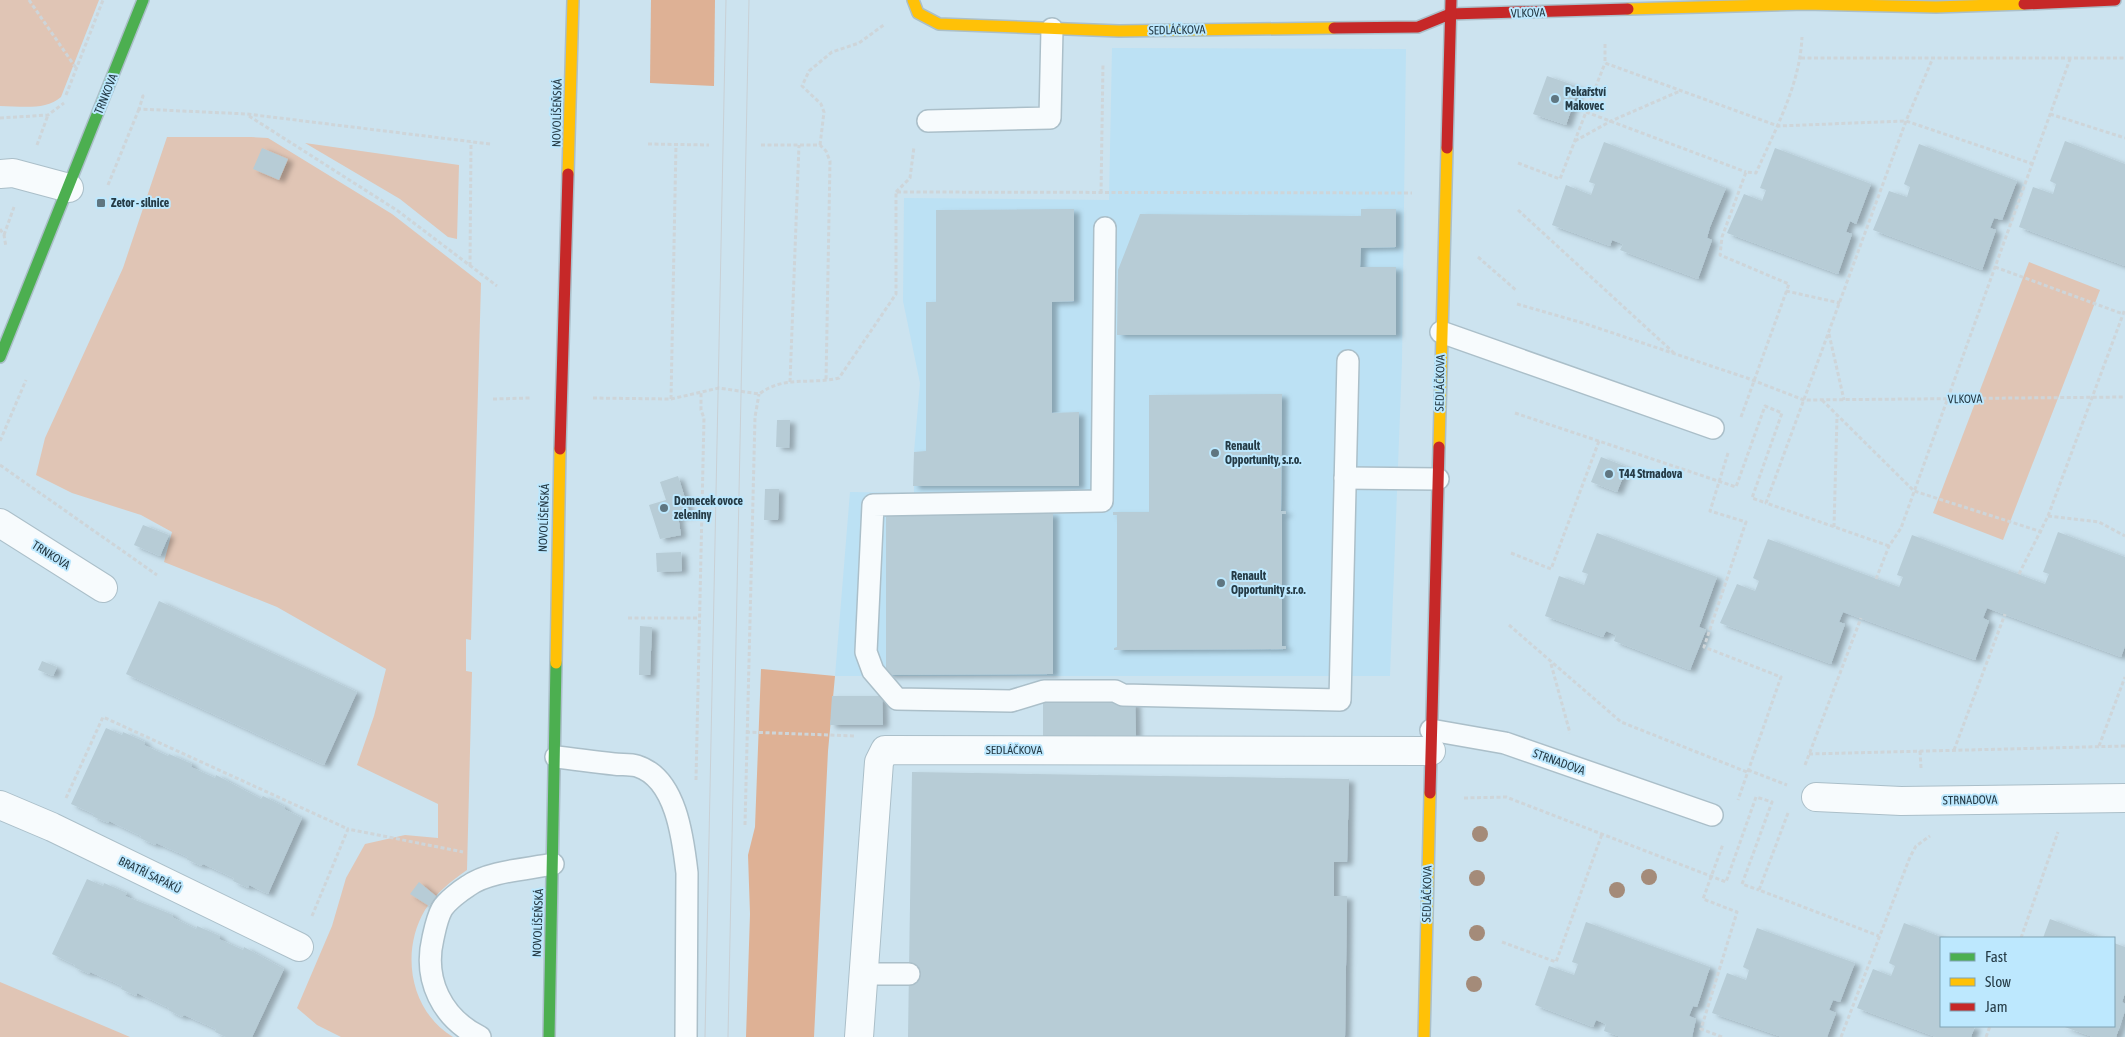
<svg xmlns="http://www.w3.org/2000/svg" width="2125" height="1037" font-family="'Asap Condensed',sans-serif">
<style>
.built{fill:#bce1f4}
.green{fill:#e0c5b5}
.forest{fill:#deb195}
.building{fill:#b7ccd6;filter:url(#shadow)}
.lines{fill:none;stroke-linecap:round;stroke-linejoin:round}
.lane-casing{stroke:#abbfc9;stroke-width:24}
.street-casing{stroke:#abbfc9;stroke-width:30}
.fast-casing{stroke:#abbfc9;stroke-width:14}
.slow-casing{stroke:#abbfc9;stroke-width:14}
.jam-casing{stroke:#abbfc9;stroke-width:14}
.path{stroke:#ced5d9;stroke-width:3;stroke-dasharray:4 2.5;stroke-linecap:butt}
.lane{stroke:#f7fbfd;stroke-width:21}
.street{stroke:#f7fbfd;stroke-width:28}
.fast{stroke:#4caf50;stroke-width:11}
.slow{stroke:#ffc107;stroke-width:11}
.jam{stroke:#c62828;stroke-width:11}
.tram{stroke:#c9d0d5;stroke-width:1}
.tree{fill:#a48b79}
.poi-dot{fill:#5f7681;stroke:#bde8fe;stroke-width:2}
.labels{text-anchor:middle;stroke-width:4;stroke-linejoin:round;paint-order:stroke}
.street-label{font-size:12px;fill:#253b46;stroke:#bde8fe}
.poi-label{font-size:12px;font-weight:bold;fill:#253b46;stroke:#bde8fe;text-anchor:start}
</style>
<defs>
<filter id="shadow"><feDropShadow dx="5.5" dy="3" stdDeviation="2.5" flood-color="#0004"/></filter>
</defs>
<rect width="100%" height="100%" fill="#cce3ef"/>
<path class="built" d="M1112 48 1406 49 1402 361 1390 676H835L850 492 914 493V452L920 383 903 301 904 198 1109 200Z"/>
<g class="green">
<path d="M0 0H99L61 97C45 111 20 106 0 106Z"/>
<path d="M167 137H251L268 138 392 214 481 283 471 640 466 639V671L472 672 467 870C451 881 435 894 425 910 400 952 410 1011 453 1037H341L317 1025 297 1008 332 926 346 878 365 844 405 835 438 838V804L357 765 374 716 386 669 277 607 164 562 172 532 141 515 72 493 36 475 45 438 123 268Z"/>
<path d="M305 143 459 165 457 239 448 237 400 199Z"/>
<path d="M2029 262 2100 290 2003 540 1933 513Z"/>
<path d="M0 982 130 1037H0Z"/>
</g>
<g class="forest">
<path d="M651 0H715L714 86 650 83Z"/>
<path d="M761 669 835 676 828 751 814 1037H746L750 914 748 855 755 827Z"/>
</g>
<g class="building">
<path d="M1547 76 1579 87 1566 125 1533 114Z"/>
<path d="M2065 141 2125 164V266L2019 227 2033 187 2053 194 2056 184 2050 181Z"/>
<path d="M1604 142 1726 188 1710 227 1707 238 1712 240 1698 279 1620 250 1623 244 1612 240 1610 246 1552 225 1566 185 1591 195 1595 184 1589 182Z"/>
<path d="M1919 144 2017 181 2002 220 1994 218 1990 228 1996 230 1982 270 1873 230 1889 191 1907 197 1910 187 1904 184Z"/>
<path d="M262 148 288 159 279 180 253 169Z"/>
<path d="M1775 148 1871 184 1856 224 1850 221 1846 232 1852 234 1838 274 1727 233 1744 194 1762 201 1766 190 1760 188Z"/>
<path d="M1074 209V301L1052 302V413L1079 412V486H913L914 452 926 451V302H936V210Z"/>
<path d="M1361 209H1396V247L1361 248 1360 267H1396V335H1117L1118 270 1140 214 1361 216Z"/>
<path d="M1282 394 1281 511H1286V514H1282V646H1286V649L1114 650V648L1117 647V515H1113V512H1149V395Z"/>
<path d="M777 420H790L789 448 776 447Z"/>
<path d="M1601 457 1627 467 1617 492 1591 482Z"/>
<path d="M678 476 690 514 678 516 681 535 660 539 649 505 666 500 660 482Z"/>
<path d="M765 489H779L778 520H764Z"/>
<path d="M889 513H1053V674L886 675V517Z"/>
<path d="M143 525 169 535 160 556 134 545Z"/>
<path d="M2058 532 2125 557V646L2121 657 1987 608 1983 618 1989 621 1975 660 1843 612 1839 622 1845 624 1831 664 1720 623 1737 584 1755 591 1759 581 1753 578 1768 539 1899 587 1903 577 1897 575 1912 535 2045 584 2049 574 2043 572Z"/>
<path d="M1597 533 1717 577 1699 627 1706 630 1690 670 1614 641 1616 635 1606 631 1603 637 1545 616 1559 576 1584 585 1588 574 1582 572Z"/>
<path d="M681 552 682 571 657 572 656 553Z"/>
<path d="M159 601 357 692 324 765 126 674Z"/>
<path d="M640 626 652 627 650 675H639Z"/>
<path d="M42 661 57 667 53 676 38 670Z"/>
<path d="M832 696H882L883 725H830Z"/>
<path d="M1135 702 1136 736H1043V703Z"/>
<path d="M106 728 122 735 123 732 145 742 144 745 168 756 169 754 192 764 191 767 215 778 216 775 261 799 263 796 285 807 284 809 302 818 268 894 249 885 248 888 233 881 234 878 203 864 201 866 186 859 188 857 156 843 155 845 140 838 141 836 109 821 108 823 92 816 94 814 71 804Z"/>
<path d="M912 772 1349 779 1347 862H1334V896H1347L1345 1037H908Z"/>
<path d="M87 879 103 886 104 883 127 893 125 896 173 915 172 917 196 929 197 926 220 936 219 939 243 950 244 947 284 969 252 1037H226L215 1032 216 1029 184 1015 182 1017 168 1010 169 1008 137 993 136 996 121 989 122 986 90 972 89 974 74 967 75 965 52 954Z"/>
<path d="M419 882 436 896 429 906 410 894Z"/>
<path d="M2050 919 2101 938H2043Z"/>
<path d="M1586 922 1710 967 1697 1007 1693 1006 1689 1016 1696 1019 1692 1037H1621L1604 1031 1606 1024 1596 1020 1593 1027 1535 1005 1549 966 1574 975 1578 964 1572 962Z"/>
<path d="M1904 923 1941 937V1026H1975L1971 1037H1936L1857 1008 1873 969 1891 976 1895 966 1889 963Z"/>
<path d="M1757 928 1855 963 1840 1002 1833 1000 1829 1010 1836 1013 1827 1037H1782L1712 1013 1727 973 1746 980 1749 970 1743 967Z"/>
<path d="M2114 943 2125 947V993L2122 1002 2125 1004V1011L2116 1037H2093L2062 1026H2114Z"/>
</g>
<g class="lines">
<defs>
<g id="lane">
<path d="M928 121 1050 118 1052 29"/>
<path d="M1105 228 1102 501 873 505 866 652 873 671 897 699 1011 701 1044 691H1115L1123 695 1340 700 1348 361"/>
<path d="M1441 332 1713 428"/>
<path d="M1345 478 1438 479"/>
<path d="M1431 730 1505 743 1712 815"/>
<path d="M556 757C575 759 594 762 614 764 621 765 630 764 637 766 676 778 683 838 687 873L686 1037"/>
<path d="M863 974H909"/>
<path d="M480 1037C442 1018 423 980 433 938 435 929 437 918 442 909 447 901 460 891 468 886 488 871 529 869 553 864"/>
</g>
<g id="street">
<path d="M0 174 13 173 69 188"/>
<path d="M0 523 103 588"/>
<path d="M1816 797 1901 801 2125 798"/>
<path d="M0 805 52 827 299 947"/>
<path d="M859 1037 879 762 885 750 1431 751"/>
</g>
<g id="fast">
<path d="M0 357 143 0"/>
<path d="M549 1037 556 663"/>
</g>
<g id="slow">
<path d="M913 0 918 13 939 24 1119 31 1334 28"/>
<path d="M1628 9 1805 4 1936 7 2024 4"/>
<path d="M568 174 573 0"/>
<path d="M1439 447 1447 148"/>
<path d="M556 663 560 449"/>
<path d="M1424 1037 1430 793"/>
</g>
<g id="jam">
<path d="M2024 4 2115 0"/>
<path d="M1334 28 1418 27 1450 14 1628 9"/>
<path d="M1447 148 1451 0"/>
<path d="M560 449 568 174"/>
<path d="M1430 793 1439 447"/>
</g>
</defs>
<use href="#lane" class="lane-casing"/>
<use href="#street" class="street-casing"/>
<use href="#fast" class="fast-casing"/>
<use href="#slow" class="slow-casing"/>
<use href="#jam" class="jam-casing"/>
<g class="path">
<path d="M29 0 76 68"/>
<path d="M1605 44V63L1778 126 1906 121 2033 164"/>
<path d="M1801 58H2125"/>
<path d="M66 95 103 0"/>
<path d="M142 95 143 96 139 109 247 114 490 144"/>
<path d="M1586 112 1746 172"/>
<path d="M2050 114 2125 138"/>
<path d="M249 116 398 211 497 286"/>
<path d="M0 118 48 115 64 103"/>
<path d="M1575 141 1611 121 1680 91"/>
<path d="M648 144 709 145"/>
<path d="M37 145 48 115"/>
<path d="M761 145H820L826 151 830 161 826 381"/>
<path d="M820 145 824 112 821 104 802 86 809 71 832 52 859 43 885 24"/>
<path d="M1518 163 1560 179 1605 63"/>
<path d="M108 185 139 109"/>
<path d="M896 192 910 178 914 147"/>
<path d="M1101 193 1103 63"/>
<path d="M1518 210 1674 353"/>
<path d="M0 229 4 235 6 247"/>
<path d="M4 235 14 207"/>
<path d="M1478 257 1517 291"/>
<path d="M470 266 471 142"/>
<path d="M1995 267 2123 314"/>
<path d="M1786 291 1840 303"/>
<path d="M1517 304 1583 323 1747 378 1804 400 2125 397"/>
<path d="M1829 334 1844 400"/>
<path d="M790 382 799 145"/>
<path d="M593 398 671 399 719 388 759 394C785 375 809 385 839 378L896 294V192L1412 193"/>
<path d="M493 399 530 398"/>
<path d="M671 399 676 144"/>
<path d="M1822 400 1914 491 2042 532"/>
<path d="M1515 413 1736 487 1765 406 1782 413 1752 498 1766 503"/>
<path d="M1741 417 1789 284 1720 255 1722 237 1746 172 1756 173C1775 130 1800 85 1802 37"/>
<path d="M0 441 26 380"/>
<path d="M1728 453 1710 511 1746 522 1704 647 1781 677 1738 800"/>
<path d="M0 465 157 575"/>
<path d="M2048 516 2099 522 2125 536"/>
<path d="M1834 527 1837 416"/>
<path d="M1889 546 1766 503 1906 121 1932 60"/>
<path d="M1511 553 1551 569 1599 441"/>
<path d="M2019 574 2048 516 2125 309"/>
<path d="M1876 579 1889 546 1901 528 2070 59"/>
<path d="M628 618H699"/>
<path d="M1509 625 1621 722 1747 772"/>
<path d="M1551 664 1570 733"/>
<path d="M746 732 856 736"/>
<path d="M2099 746 2125 677"/>
<path d="M1954 750 2005 614"/>
<path d="M1920 751 1921 768"/>
<path d="M1809 754 2125 746"/>
<path d="M1805 765 1861 618"/>
<path d="M1748 770 1787 785"/>
<path d="M696 780 704 418 701 410V392"/>
<path d="M66 798 103 717 348 829"/>
<path d="M1464 798 1506 797 1726 882 1756 797 1772 802 1742 884 1759 890"/>
<path d="M1788 813 1759 890 1879 936"/>
<path d="M745 825 755 417 759 394"/>
<path d="M312 916 348 829 463 852"/>
<path d="M2021 938 2058 832"/>
<path d="M1502 942 1556 962 1602 834"/>
<path d="M1722 1037 1701 1029 1737 912 1703 899 1723 844"/>
<path d="M1841 1037 1910 857 1916 846 1930 836"/>
<path d="M1986 1037 1990 1026"/>
</g>
<use href="#lane" class="lane"/>
<use href="#street" class="street"/>
<use href="#fast" class="fast"/>
<use href="#slow" class="slow"/>
<use href="#jam" class="jam"/>
<g class="tram">
<path d="M705 1037 726 0"/>
<path d="M728 1037 749 0"/>
</g>
</g>
<g class="tree">
<circle cx="1480" cy="834" r="8"/>
<circle cx="1649" cy="877" r="8"/>
<circle cx="1477" cy="878" r="8"/>
<circle cx="1617" cy="890" r="8"/>
<circle cx="1477" cy="933" r="8"/>
<circle cx="1474" cy="984" r="8"/>
</g>
<g class="poi-dot">
<circle cx="1555" cy="99" r="5"/>
<rect x="96" y="198" width="10" height="10" rx="2.5"/>
<circle cx="1215" cy="453" r="5"/>
<circle cx="1609" cy="474" r="5"/>
<circle cx="664" cy="508" r="5"/>
<circle cx="1221" cy="583" r="5"/>
</g>
<g class="labels">
<g class="street-label">
<text transform="translate(1528 13) rotate(-2)" y="4">VLKOVA</text>
<text transform="translate(1177 30) rotate(-1)" y="4">SEDLÁČKOVA</text>
<text transform="translate(106 94) rotate(-68)" y="4">TRNKOVA</text>
<text transform="translate(557 113) rotate(-89)" y="4">NOVOLÍŠEŇSKÁ</text>
<text transform="translate(1440 383) rotate(-89)" y="4">SEDLÁČKOVA</text>
<text transform="translate(1965 399) rotate(-1)" y="4">VLKOVA</text>
<text transform="translate(544 518) rotate(-88)" y="4">NOVOLÍŠEŇSKÁ</text>
<text transform="translate(51 555) rotate(32)" y="4">TRNKOVA</text>
<text x="1014" y="754">SEDLÁČKOVA</text>
<text transform="translate(1559 762) rotate(20)" y="4">STRNADOVA</text>
<text transform="translate(1970 800) rotate(-1)" y="4">STRNADOVA</text>
<text transform="translate(150 875) rotate(26)" y="4">BRATŘÍ SAPÁKŮ</text>
<text transform="translate(1427 894) rotate(-89)" y="4">SEDLÁČKOVA</text>
<text transform="translate(538 923) rotate(-88)" y="4">NOVOLÍŠEŇSKÁ</text>
</g>
<g class="poi-label">
<text x="1565" y="96">Pekařství<tspan x="1565" dy="14">Makovec</tspan></text>
<text x="111" y="207">Zetor - silnice</text>
<text x="1225" y="450">Renault<tspan x="1225" dy="14">Opportunity, s.r.o.</tspan></text>
<text x="1619" y="478">T44 Strnadova</text>
<text x="674" y="505">Domecek ovoce<tspan x="674" dy="14">zeleniny</tspan></text>
<text x="1231" y="580">Renault<tspan x="1231" dy="14">Opportunity s.r.o.</tspan></text>
</g>
</g>
<rect x="1940" y="937" width="175" height="90" fill="#bde8fe" stroke="#80a3b4"/>
<rect x="1950" y="953" width="25" height="8" fill="#4caf50" stroke="#80a3b4"/>
<text x="1985" y="962" font-size="15" fill="#253b46">Fast</text>
<rect x="1950" y="978" width="25" height="8" fill="#ffc107" stroke="#80a3b4"/>
<text x="1985" y="987" font-size="15" fill="#253b46">Slow</text>
<rect x="1950" y="1003" width="25" height="8" fill="#c62828" stroke="#80a3b4"/>
<text x="1985" y="1012" font-size="15" fill="#253b46">Jam</text>
</svg>
